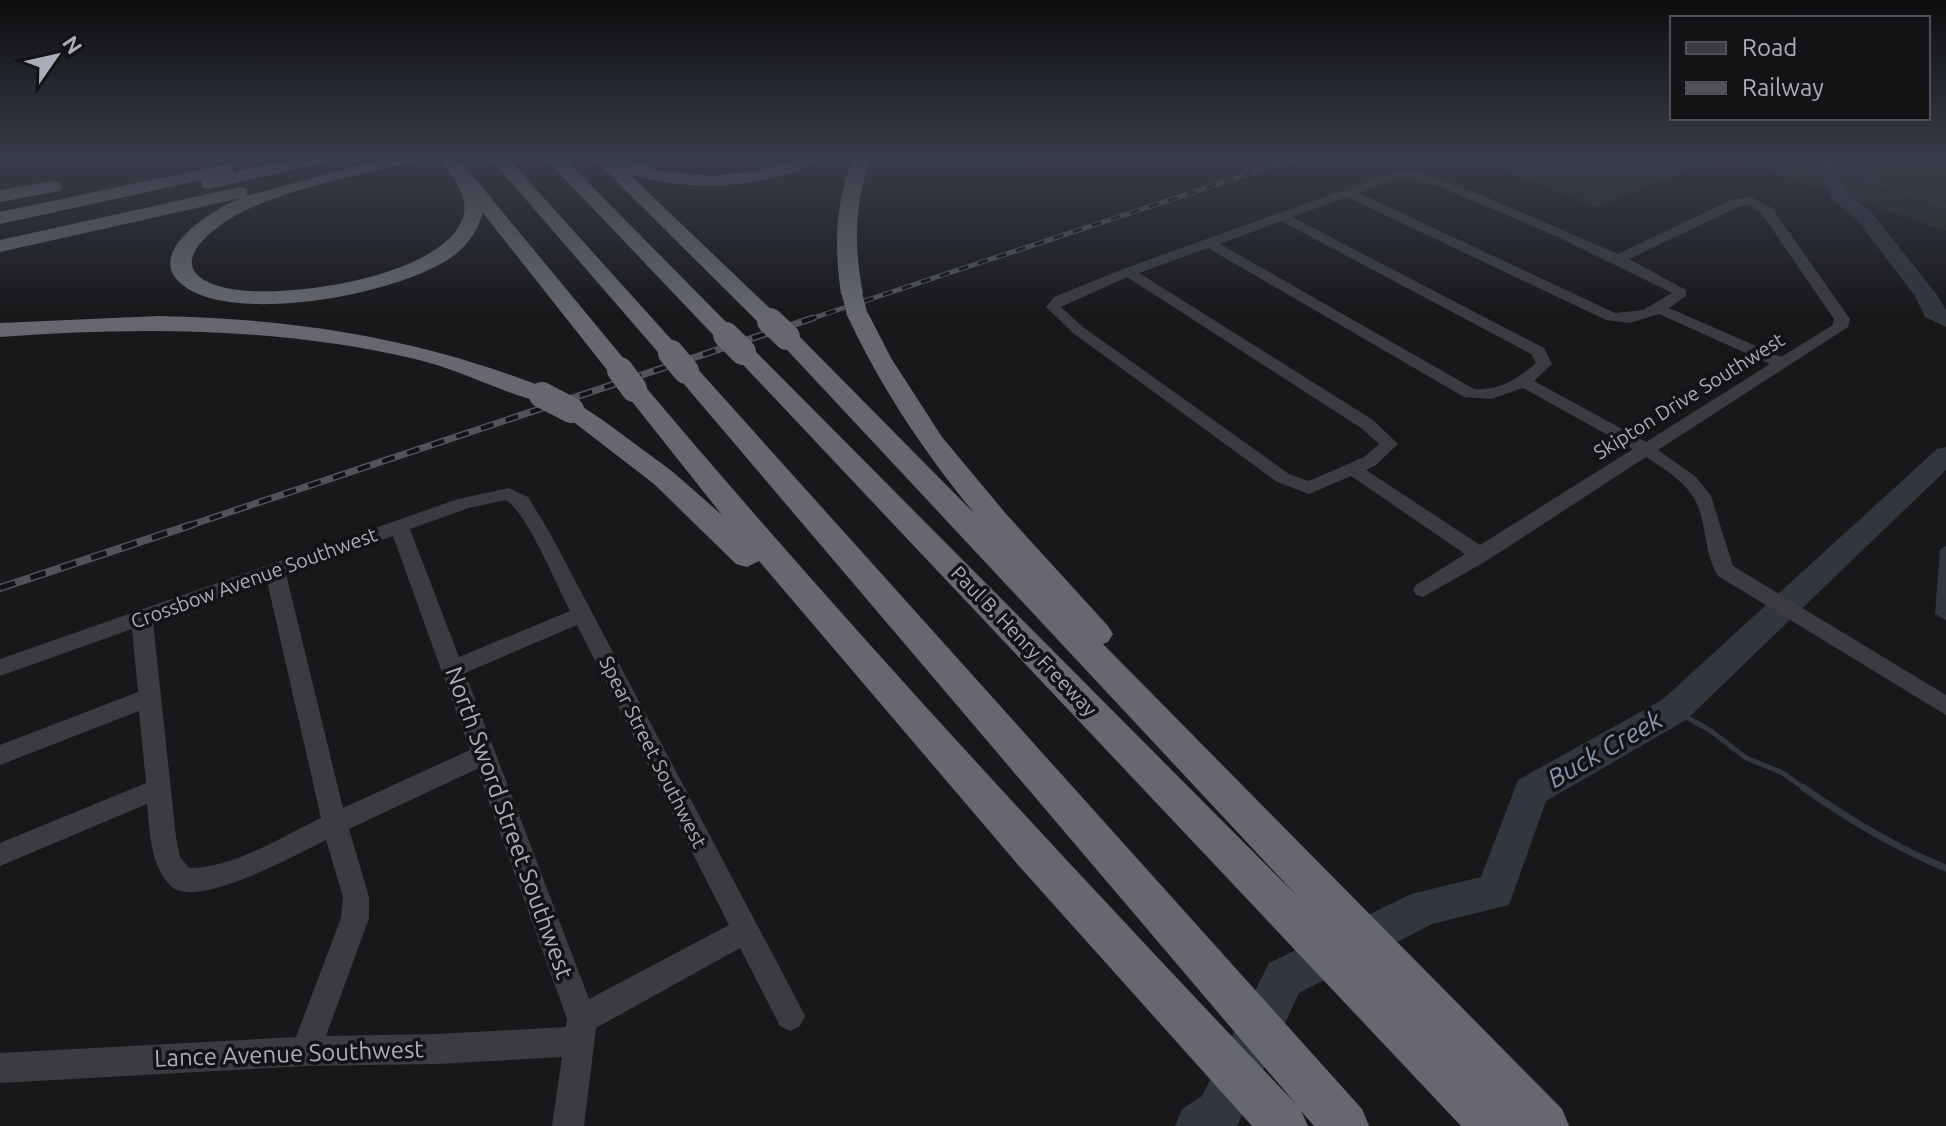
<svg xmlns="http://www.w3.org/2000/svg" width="1946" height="1126" font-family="Ubuntu,sans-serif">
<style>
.green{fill:#242c26}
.water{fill:#31373f}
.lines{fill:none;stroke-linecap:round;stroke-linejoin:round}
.stream-far2{stroke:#31373f;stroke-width:3}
.stream-far1{stroke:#31373f;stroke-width:5}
.stream{stroke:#31373f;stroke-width:7}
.river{fill:#31373f;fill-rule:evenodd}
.minor{fill:#3b3b40;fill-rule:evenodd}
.highway{fill:#66676f;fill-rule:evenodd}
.rail-far2-casing{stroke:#525359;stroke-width:5}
.rail-far1-casing{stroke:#525359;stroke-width:7}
.rail-casing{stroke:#525359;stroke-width:8}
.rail-far2{stroke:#131315;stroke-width:3;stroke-dasharray:10;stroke-linecap:butt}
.rail-far1{stroke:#131315;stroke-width:4;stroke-dasharray:13;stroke-linecap:butt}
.rail{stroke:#131315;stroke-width:5;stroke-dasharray:16;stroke-linecap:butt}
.highway-bridge-far1{stroke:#66676f;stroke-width:20}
.highway-bridge{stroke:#66676f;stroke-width:26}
.labels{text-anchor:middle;stroke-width:7;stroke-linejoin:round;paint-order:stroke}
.street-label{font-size:20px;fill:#abaeb8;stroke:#131315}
.near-street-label{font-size:24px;fill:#abaeb8;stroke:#131315}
.near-water-label{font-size:26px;font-style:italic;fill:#8597b0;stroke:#131315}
</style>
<rect width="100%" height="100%" fill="#18181a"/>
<g class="green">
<path d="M1471 158H1719L1597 207Z"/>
<path d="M1730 158H1946V231Z"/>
</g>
<path class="water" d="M1946 546V620L1935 614 1940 550Z"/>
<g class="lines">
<path class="stream-far2" d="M1825 160 1871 181 1946 207"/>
<path class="stream-far1" d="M1674 710 1711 731 1746 758 1781 772 1807 790"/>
<path class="stream" d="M1804 788C1848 819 1896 848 1946 868"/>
<g class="river">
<path d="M1815 158H1833L1846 191 1872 213 1937 295 1946 310V327L1925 317 1915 296 1858 221 1831 198Z"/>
<path d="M1946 447V470L1686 720 1546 801 1509 905 1432 924 1299 993 1237 1126H1175L1182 1109 1202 1096 1269 963 1411 894 1481 877 1518 780 1662 700 1937 449Z"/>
</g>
<g class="minor">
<path d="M1407 171 1429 175 1481 195 1618 254 1733 199 1751 197 1772 208 1850 319 1848 327 1658 450 1696 477 1711 496 1733 566 1946 695V715L1718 576C1704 553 1707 527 1697 504 1688 483 1664 469 1646 457L1488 560 1423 597 1416 595 1413 590 1416 585 1465 554 1351 476 1309 494 1277 482 1073 333 1046 307 1054 297 1123 269 1385 175ZM1412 179 1440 187 1556 236 1672 293 1643 310 1615 313 1359 193 1395 180ZM1347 197 1606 320 1630 323 1659 314 1770 364 1646 442 1534 381 1552 364 1544 348 1292 217ZM1749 205 1762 214 1834 319 1833 325 1781 357 1669 308 1686 296V290L1629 259 1740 206ZM1281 221 1531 354 1536 363C1518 379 1499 391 1474 389L1220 244ZM1208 248 1464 397 1491 399 1523 388 1633 449 1480 545 1366 470 1376 465 1398 444 1373 420 1139 273ZM1127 277 1361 428 1379 444 1364 457 1309 481 1289 474 1083 327 1061 307Z"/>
<path d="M509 488 528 497 550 533 800 1006 805 1016 800 1026 790 1031 780 1026 740 948 596 1028 584 1126H552L562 1057 437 1064 305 1066 0 1083V1053L296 1037 341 918 343 897 326 840C299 853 196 911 171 886 150 865 150 833 147 804L0 866V843L146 783 139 711 0 765V745L138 692 132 629 0 676V659L458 499ZM506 500C527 513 557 586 570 611L459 657 410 529 469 508ZM393 536 470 750 343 808 286 574ZM267 581 321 818C281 837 234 868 189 868L180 857 176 837 153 622ZM577 625 729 925 589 999 465 673ZM477 769 567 1019 566 1027 437 1034 326 1036 369 918V897L349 829Z"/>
</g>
<g class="highway">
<path d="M299 158H331L328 162 209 189 202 187V180L0 224V212L227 164 233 165 234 172Z"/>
<path d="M385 158H413L410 162C356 176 298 186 246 210 214 225 156 269 222 287 275 302 451 278 464 213 468 194 449 173 440 158H458L629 365 632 370 629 375H611L483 213C477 230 471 241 457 253 409 293 237 326 184 286 140 254 213 209 241 198L0 252V240L240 187 247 189V196Z"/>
<path d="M490 158H508L679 348 683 353 679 358H663Z"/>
<path d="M545 158H564L734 330 738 335 734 340H718Z"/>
<path d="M593 158H623L661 171 712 176 762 170 797 158H820C813 166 798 170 787 174 733 190 683 189 629 174L778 316 781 321 778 326H762Z"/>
<path d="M853 158H871C854 203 854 247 863 294L852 301 841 294C834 246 835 203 853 158Z"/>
<path d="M53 181 60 183 62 187 60 191 0 202V190Z"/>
<path d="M857 306 868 313 891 358 942 437 1007 515 1108 626 1113 634 1108 642 1103 644 1562 1109 1569 1126H1461L731 352 735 347H751L1298 897 775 337 779 332H795L975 514C923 451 880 386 846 313Z"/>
<path d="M159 316C298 319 420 338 551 390L554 395 551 400 542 402C499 392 459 369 415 359 278 327 139 327 0 337V323Z"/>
<path d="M686 364 695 366 1362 1109 1369 1126H1314L1301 1111 1308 1126H1252L1019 866 759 561 747 567 736 564 654 484 558 410 562 405H580L604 421 673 472 722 515 622 389 625 384H643C852 632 1072 868 1295 1103L677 376 674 371 677 366Z"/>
</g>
<defs>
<path id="rail-far2" d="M807 320 1296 158"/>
<path id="rail-far1" d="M185 527 813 318"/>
<path id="rail" d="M0 588 191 525"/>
</defs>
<use href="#rail-far2" class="rail-far2-casing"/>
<use href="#rail-far1" class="rail-far1-casing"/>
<use href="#rail" class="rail-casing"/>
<use href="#rail-far2" class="rail-far2"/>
<use href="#rail-far1" class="rail-far1"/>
<use href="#rail" class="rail"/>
<path class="highway-bridge-far1" d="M852 294 857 313"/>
<g class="highway-bridge">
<path d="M770 321 787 337"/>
<path d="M726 335 743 352"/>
<path d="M671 353 686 371"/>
<path d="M620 370 634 389"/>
<path d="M542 395 571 410"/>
</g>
</g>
<linearGradient id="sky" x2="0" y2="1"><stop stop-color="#0d0d0e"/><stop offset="0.5" stop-color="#373d49"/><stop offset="1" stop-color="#373d49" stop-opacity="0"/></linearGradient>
<rect width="1946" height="315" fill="url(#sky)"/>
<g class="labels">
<g class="street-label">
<text transform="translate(1689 396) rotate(-32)" y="7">Skipton Drive Southwest</text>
<text transform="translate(254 578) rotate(-20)" y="7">Crossbow Avenue Southwest</text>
<text transform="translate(1024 641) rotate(46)" y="7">Paul B. Henry Freeway</text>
<text transform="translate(653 752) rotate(63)" y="7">Spear Street Southwest</text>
</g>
<g class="near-street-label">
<text transform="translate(509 823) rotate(70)" y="8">North Sword Street Southwest</text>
<text transform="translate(289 1054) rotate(-2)" y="8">Lance Avenue Southwest</text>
</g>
<g class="near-water-label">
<text transform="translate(1605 749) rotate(-30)" y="9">Buck Creek</text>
</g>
</g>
<rect x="1670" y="16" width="260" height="104" fill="#131315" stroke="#505156" stroke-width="2"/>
<rect x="1686" y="42" width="40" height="12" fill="#3b3b40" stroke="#505156" stroke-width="2"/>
<text x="1742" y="56" font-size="24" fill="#abaeb8">Road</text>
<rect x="1686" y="82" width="40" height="12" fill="#525359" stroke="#505156" stroke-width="2"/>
<text x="1742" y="96" font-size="24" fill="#abaeb8">Railway</text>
<g transform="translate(56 56) rotate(56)" stroke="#131315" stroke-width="6" paint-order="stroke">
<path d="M0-6L14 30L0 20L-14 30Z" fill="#abaeb8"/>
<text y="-12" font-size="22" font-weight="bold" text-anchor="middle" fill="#abaeb8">N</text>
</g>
</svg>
